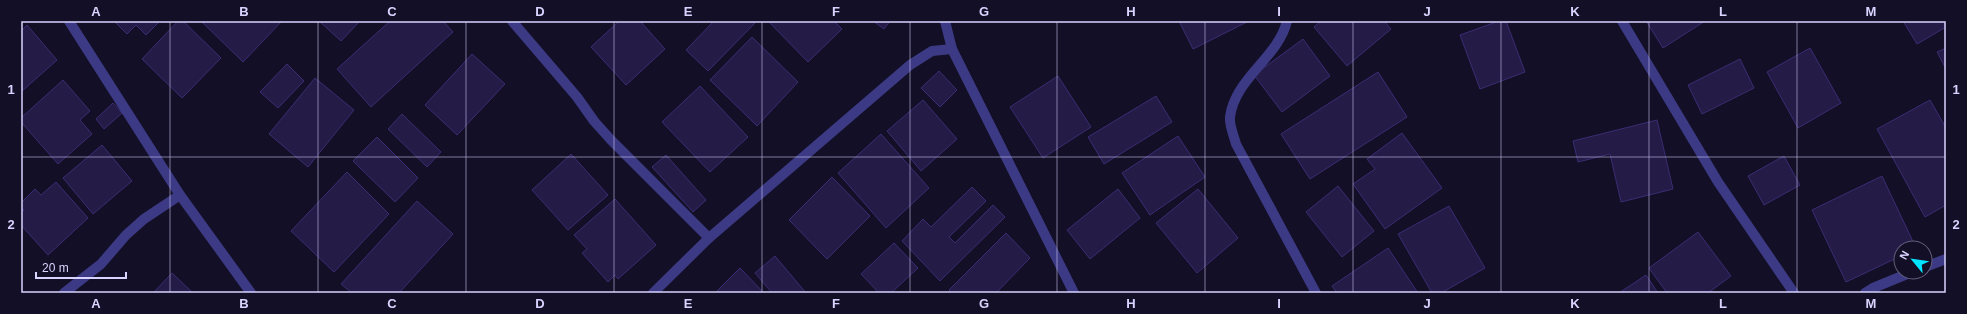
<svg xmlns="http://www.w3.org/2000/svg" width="1967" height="314" font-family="Arial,sans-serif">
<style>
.building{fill:#241b47;stroke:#3b2d73}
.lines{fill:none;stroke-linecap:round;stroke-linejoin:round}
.minor{stroke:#3d3a85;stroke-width:10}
.grid{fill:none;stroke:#d9d4ff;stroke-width:1;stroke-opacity:0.55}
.neatline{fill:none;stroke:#d9d4ff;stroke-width:1.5}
.grid-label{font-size:13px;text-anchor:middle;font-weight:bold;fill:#d9d4ff}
</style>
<rect width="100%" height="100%" fill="#130f26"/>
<g class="building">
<path d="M114 21H160L146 35 136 25 127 34Z"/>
<path d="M178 21H183L221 58 182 98 142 59Z"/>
<path d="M201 21H282L243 62Z"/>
<path d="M319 21H360L341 41Z"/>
<path d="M390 21H443L453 32 371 107 337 69Z"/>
<path d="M619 21H640L665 49 626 85 591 47Z"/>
<path d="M714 21H753L755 23 708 71 686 50Z"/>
<path d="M768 21H834L842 29 808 62Z"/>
<path d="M873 21H890L884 29Z"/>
<path d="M1179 21H1249L1193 49Z"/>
<path d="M1321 21H1384L1391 29 1347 66 1314 27Z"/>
<path d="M1499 21H1506L1525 72 1480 89 1460 35Z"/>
<path d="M1646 21H1705L1663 48Z"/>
<path d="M1903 21H1946V27L1917 44Z"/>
<path d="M27 25 57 60 21 92V31Z"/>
<path d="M752 37 798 82 757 126 710 80Z"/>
<path d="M1303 39 1330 76 1282 112 1254 75Z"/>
<path d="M1810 48 1841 103 1798 128 1767 72Z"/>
<path d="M1946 48V69L1937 52Z"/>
<path d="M472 54 505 84 457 135 425 105Z"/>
<path d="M1740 59 1754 88 1702 114 1688 85Z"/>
<path d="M287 64 304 81 278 108 260 92Z"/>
<path d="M939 71 957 90 940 107 921 88Z"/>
<path d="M1378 72 1407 117 1310 179 1281 134Z"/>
<path d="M1058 76 1091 127 1043 158 1010 107Z"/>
<path d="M315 78 354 110 308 167 269 134Z"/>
<path d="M63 80 90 111 80 120 92 134 58 164 21 122V118Z"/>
<path d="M700 86 748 137 710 172 662 122Z"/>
<path d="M1156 96 1172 122 1104 164 1088 137Z"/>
<path d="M923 100 957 139 921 171 887 131Z"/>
<path d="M1930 100 1946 128V205L1925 217 1877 129Z"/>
<path d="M113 103 122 113 104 129 96 119Z"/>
<path d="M402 114 441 152 427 167 388 129Z"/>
<path d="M1657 120 1673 189 1621 202 1610 154 1578 162 1573 141Z"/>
<path d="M1402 133 1442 188 1385 229 1353 184 1375 169 1367 159Z"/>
<path d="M881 134 929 188 886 228 838 173Z"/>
<path d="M1178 136 1205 177 1150 215 1122 173Z"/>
<path d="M377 137 418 178 395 202 353 161Z"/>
<path d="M102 145 132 181 93 214 63 178Z"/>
<path d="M571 154 608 195 568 230 532 190Z"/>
<path d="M666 155 706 200 693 212 652 167Z"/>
<path d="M1784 156 1800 185 1764 205 1748 176Z"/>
<path d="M347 172 389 214 334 272 291 231Z"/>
<path d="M1882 176 1916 248H1901V256L1846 282 1812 210Z"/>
<path d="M832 177 870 216 827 259 789 220Z"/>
<path d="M56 182 88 218 48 255 21 225V212L24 210 21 207V203L35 189 41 195Z"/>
<path d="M1338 186 1374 231 1342 257 1306 212Z"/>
<path d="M972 187 986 201 949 237 955 243 993 205 1005 217 940 281 902 241 923 219 931 227Z"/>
<path d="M1118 189 1140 218 1090 259 1067 230Z"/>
<path d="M1198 189 1238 238 1197 273 1156 223Z"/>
<path d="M615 199 656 245 618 279 615 275 608 282 582 253 587 249 574 235Z"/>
<path d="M417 201 453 234 399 293H352L341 284Z"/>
<path d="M1449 206 1485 268 1441 293H1432L1398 234Z"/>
<path d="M1698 232 1731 276 1708 293H1667L1649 268Z"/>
<path d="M1006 233 1030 258 996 293H952L949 290Z"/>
<path d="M894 243 918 268 891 293H879L861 274Z"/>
<path d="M1388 248 1418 293H1337L1332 286Z"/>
<path d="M775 256 806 293H772L755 273Z"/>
<path d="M740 268 764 293H715Z"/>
<path d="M172 273 193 293H153Z"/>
<path d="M1646 275 1658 293H1619Z"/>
</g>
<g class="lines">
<g class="minor">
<path d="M69 21 180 195 251 293"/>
<path d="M512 21 577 97 594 121 611 140 709 238"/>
<path d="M945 21 952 49 1074 293"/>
<path d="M1287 21C1278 58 1235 78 1230 117 1229 125 1234 136 1236 144L1316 293"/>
<path d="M1622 21 1718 182 1794 293"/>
<path d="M1925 267 1946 259"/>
<path d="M64 293 101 264 126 235 144 219 180 195"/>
<path d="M653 293 709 238 910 65 932 51 952 49"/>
<path d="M1865 293 1873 288 1912 272"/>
</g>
</g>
<path class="grid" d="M170 21V293M318 21V293M466 21V293M614 21V293M762 21V293M910 21V293M1057 21V293M1205 21V293M1353 21V293M1501 21V293M1649 21V293M1797 21V293M21 157H1946"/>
<rect width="1967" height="314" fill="none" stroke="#130f26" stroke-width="44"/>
<g transform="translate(1913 260) rotate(299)"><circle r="19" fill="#130f26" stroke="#625e7d"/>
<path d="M0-3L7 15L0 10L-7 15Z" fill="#00e5ff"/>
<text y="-6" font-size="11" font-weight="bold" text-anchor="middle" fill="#d9d4ff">N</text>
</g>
<path d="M36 272v6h90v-6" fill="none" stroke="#d9d4ff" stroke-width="2"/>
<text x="42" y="272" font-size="12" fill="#d9d4ff" stroke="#130f26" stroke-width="3" paint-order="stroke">20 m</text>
<rect x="22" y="22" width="1923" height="270" class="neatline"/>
<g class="grid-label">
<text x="96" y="16">A</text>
<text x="244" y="16">B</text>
<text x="392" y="16">C</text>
<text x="540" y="16">D</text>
<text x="688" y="16">E</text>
<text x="836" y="16">F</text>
<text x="984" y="16">G</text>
<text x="1131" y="16">H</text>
<text x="1279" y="16">I</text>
<text x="1427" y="16">J</text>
<text x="1575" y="16">K</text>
<text x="1723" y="16">L</text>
<text x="1871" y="16">M</text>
<text x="11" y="94">1</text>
<text x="1956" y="94">1</text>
<text x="11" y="229">2</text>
<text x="1956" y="229">2</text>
<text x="96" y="308">A</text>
<text x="244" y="308">B</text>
<text x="392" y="308">C</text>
<text x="540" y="308">D</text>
<text x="688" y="308">E</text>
<text x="836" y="308">F</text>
<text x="984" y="308">G</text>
<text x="1131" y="308">H</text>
<text x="1279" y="308">I</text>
<text x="1427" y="308">J</text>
<text x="1575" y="308">K</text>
<text x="1723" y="308">L</text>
<text x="1871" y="308">M</text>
</g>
</svg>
